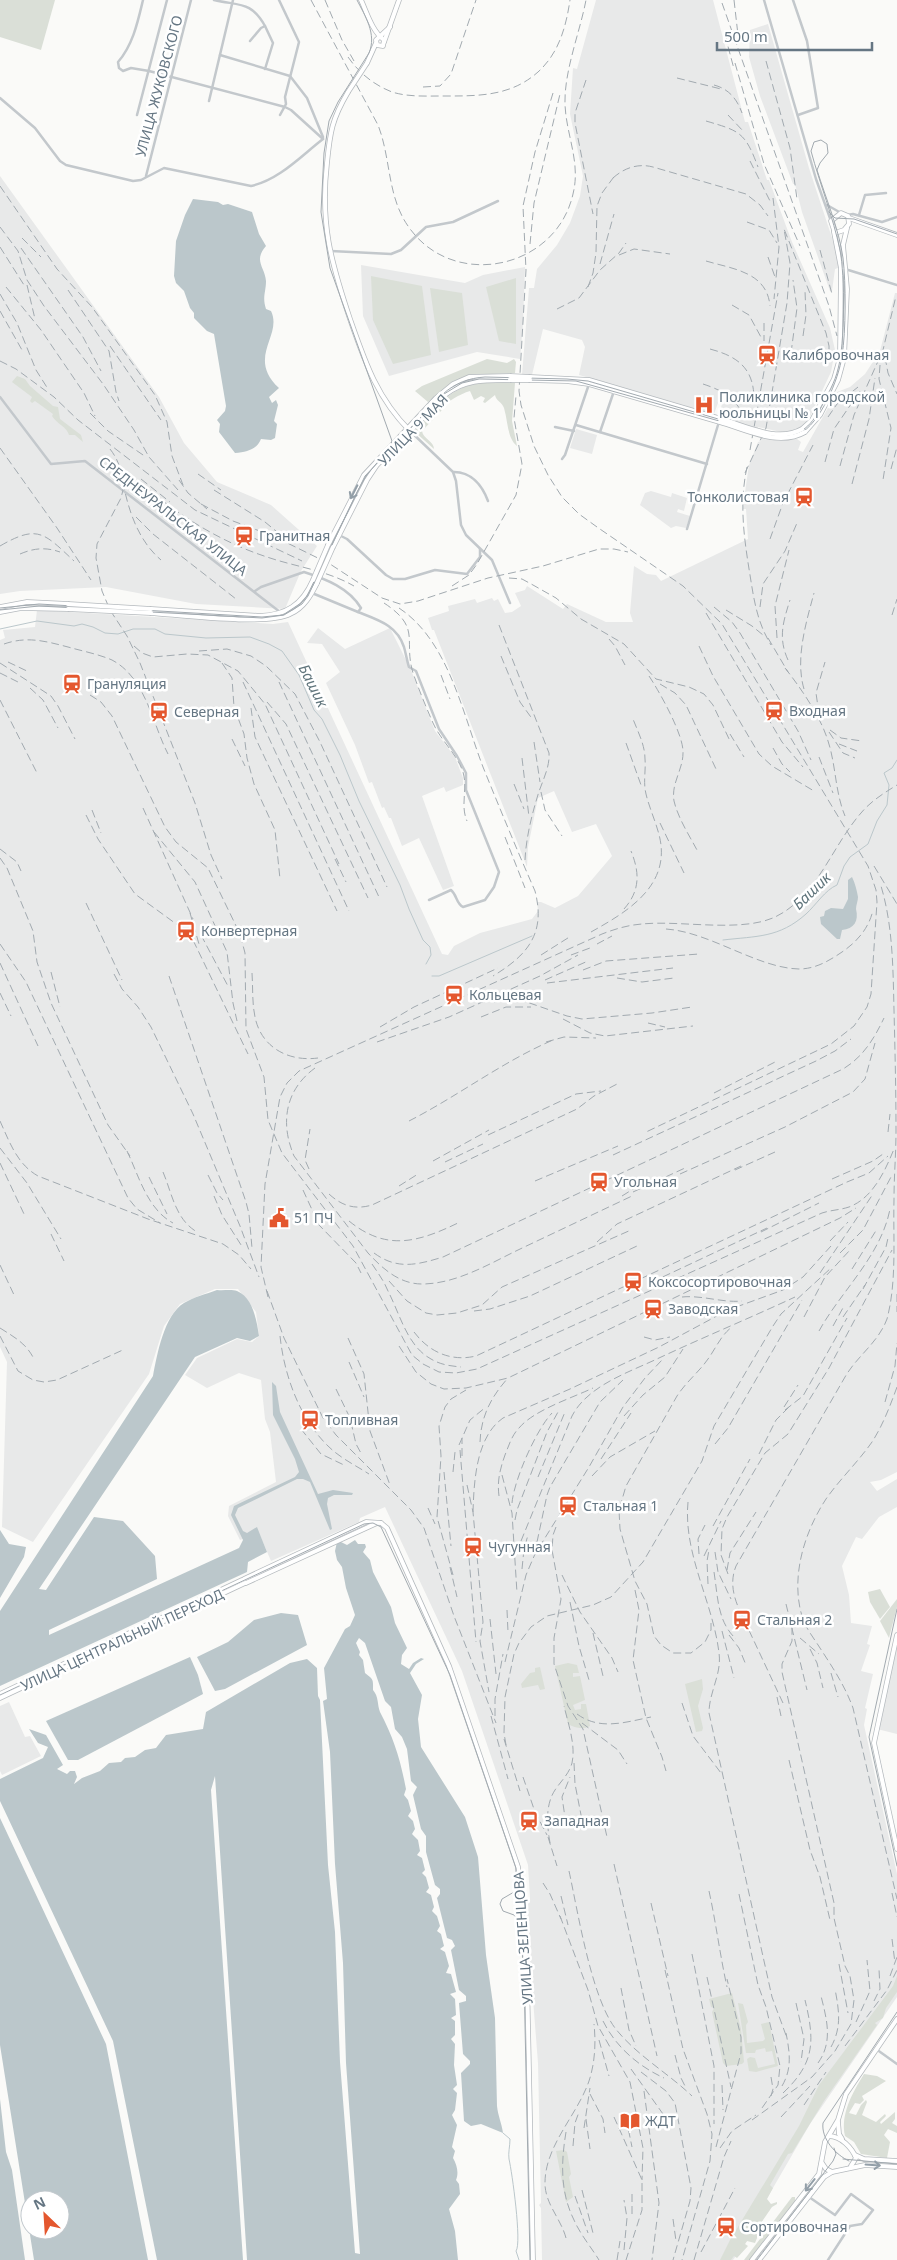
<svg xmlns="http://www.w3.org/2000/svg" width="897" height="2260" font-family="'Noto Sans',sans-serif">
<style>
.built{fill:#e8e9e9}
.green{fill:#dadfd7}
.water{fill:#bbc7cb;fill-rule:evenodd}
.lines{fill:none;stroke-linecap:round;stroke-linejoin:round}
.stream{stroke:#bbc7cb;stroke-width:1}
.major-casing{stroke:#b5babe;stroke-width:5.5}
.minor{stroke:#c3c8cc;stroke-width:2.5}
.major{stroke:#fff;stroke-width:4}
.tram{stroke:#a2aab0;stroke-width:1}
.rail{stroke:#a2aab0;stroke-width:1;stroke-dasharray:8 4;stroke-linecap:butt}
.major-bridge-casing{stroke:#b5babe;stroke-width:5.5;stroke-linecap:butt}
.major-bridge{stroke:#fff;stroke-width:4}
.oneway{stroke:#939fa8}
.labels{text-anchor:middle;stroke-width:5;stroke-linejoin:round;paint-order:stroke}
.street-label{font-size:14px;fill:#657683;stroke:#fff}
.poi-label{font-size:14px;fill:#657683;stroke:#fff;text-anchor:start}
.water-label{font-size:15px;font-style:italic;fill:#60757c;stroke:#fff}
</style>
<rect width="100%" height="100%" fill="#fafaf8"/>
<g class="built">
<path d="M596 0H713L745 122H748L767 180H769L792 242 830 328 835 350 831 372 807 423 794 431 781 432 758 427 757 433 731 421 728 417 719 415 722 404 718 403 714 414 579 375 585 347 582 340 543 329 532 375H522L529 288H534L537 269 557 245 570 223 580 196 583 176 570 114 573 68 577 69Z"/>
<path d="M768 24 809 168 838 256V268L835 269 832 291H830L802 212 795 184H793L760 96 749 57 750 30Z"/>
<path d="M0 176 159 397 184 443 217 482 271 505 317 546 301 571 285 609 196 604 106 587 20 591 0 594Z"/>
<path d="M361 265 465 283 483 275 525 267 523 323 520 359 477 352 389 376 363 316Z"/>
<path d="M895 293H897V1472L881 1480 870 1482 877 1491 897 1479V1507L879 1517 862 1539 856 1537 842 1566 849 1595 851 1623 872 1626 867 1644 870 1645 861 1671 873 1674 865 1708 867 1709 864 1725 897 1874V1997L810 2124 766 2200 756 2229 733 2260H542L541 2208 539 2205 541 2203 538 2063 526 1910 530 1898 528 1865 462 1671 385 1507 360 1518 359 1522 271 1561 259 1533 240 1540 228 1516 229 1506 276 1482 270 1432 265 1419 261 1380 239 1373 207 1388 185 1375 197 1358 237 1339 252 1342 259 1336 256 1312 238 1289H215L180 1304 164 1326 149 1374 33 1542 2 1527 7 1362 0 1347V640L5 638 3 630 35 627 37 610 273 624 288 622 442 954 448 955 454 946 480 933 532 919 538 911 537 902H541L555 908 578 896 612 856 596 824 572 832 554 791 538 798 528 847 527 867 434 630H432L428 618 449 611 448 606 475 599 477 603 492 598 494 601 498 599 505 613 512 612 521 606 515 593 525 590 527 586 563 609 567 604 606 622H633L630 613 634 566 647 574 656 575 661 581 748 539 746 509H743L746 485 749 465 758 442 761 441 762 437 779 441 797 439 801 442 798 450 803 452 837 392 850 387 865 374 880 351Z"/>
<path d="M576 429 597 435 592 454 570 448Z"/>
<path d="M651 491 671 497 672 493 687 498 684 511 678 509 677 512 690 516 686 528 676 526 671 528 640 505 645 493Z"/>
<path d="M318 628 345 649 390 628 411 670 435 731 455 757 463 778V785L446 792 444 787 422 796 454 886 443 890 419 838 402 846 391 818H389L384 807 382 808 372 782 369 783 355 745 326 683 340 672 322 644 307 643Z"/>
<path d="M897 1647V1734L877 1729Z"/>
<path d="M9 1702 25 1737 30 1736 41 1756 2 1775 0 1771V1706Z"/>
</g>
<g class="green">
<path d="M0 0H55L41 50 0 37Z"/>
<path d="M371 276 422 286 431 355 393 364 373 320Z"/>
<path d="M516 278V344L499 341 486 287Z"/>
<path d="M430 288 462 293 468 345 439 352Z"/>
<path d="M487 359 507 363 514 359 516 362 515 373 469 375 452 383 428 402 415 391 422 386Z"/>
<path d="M17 376 25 379 30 386 53 406 58 407 60 419 81 435 83 442 75 435H69C67 427 57 424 52 416L53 414 35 401 32 403 30 401 32 397 12 382Z"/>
<path d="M491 382 515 383 512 421 517 446C507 438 508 421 504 408 502 402 496 401 495 395L485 403 483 402 485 398 481 396 474 400 470 391C460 394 445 402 441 411L422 431C423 439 434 441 434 449L415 432C417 424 424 419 430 413 451 392 461 384 491 382Z"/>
<path d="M880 1589 890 1607 880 1619 870 1602 868 1592Z"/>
<path d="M897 1599V1607L889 1638 880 1621Z"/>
<path d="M568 1663 577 1665 579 1673H573V1677L580 1676 585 1700 573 1705 575 1710 581 1709V1704H586L590 1726C583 1730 575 1728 568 1724L555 1666Z"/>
<path d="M540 1667 545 1689 540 1690 538 1685 522 1688 521 1684 530 1673 535 1672V1668Z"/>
<path d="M702 1679 703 1689 698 1706 703 1728 702 1731 696 1732 685 1684Z"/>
<path d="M897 1976V1992L886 2008 883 2018 875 2023 877 2025 824 2101 792 2153 788 2154 770 2185 773 2188 767 2199 771 2204 777 2202V2204L772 2207 759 2226 762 2230 759 2233 755 2243 747 2241 745 2244 748 2246 737 2258 734 2256 731 2260H720L730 2240 799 2126 819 2085 893 1986Z"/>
<path d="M732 1993 741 2029 744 2062 742 2064 726 2066 723 2063 712 2012 714 2008 711 2007 709 1999Z"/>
<path d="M738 2003 743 2004 748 2022 746 2025 747 2043 763 2041 765 2039 761 2024 769 2022 778 2066 756 2072 749 2071 747 2059 750 2057 755 2058 758 2068 775 2064 772 2051 766 2052 765 2048 756 2050 755 2053H746Z"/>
<path d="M864 2074 877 2076 886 2081 862 2096 864 2100 860 2104 855 2103 849 2113 856 2115 861 2105 866 2100 867 2102 862 2115 876 2122 885 2114 886 2116 880 2122 881 2124 895 2112V2119L892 2123 897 2126V2133L888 2129 884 2135 890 2142 887 2158 861 2154 854 2142 845 2136C840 2114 853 2092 864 2074Z"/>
<path d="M564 2150 567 2152 571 2174 569 2177 573 2197 566 2202 556 2151Z"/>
<path d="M792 2197H795V2201L750 2260H744Z"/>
</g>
<g class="water">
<path d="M193 199 218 202 223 205 228 204 252 212 259 234 266 246C253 261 265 267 266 281 266 292 262 297 266 309L271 311C283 336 246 357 279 388L269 397 272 403 276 400 278 405 274 421 277 424 275 438 271 440 261 439C257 449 248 452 235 453L219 432 220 424 217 420 225 411 226 406 214 334 207 331 194 318V313L190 308 184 291 176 283 174 276 176 241 185 215Z"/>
<path d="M852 877C855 883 857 891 858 897 858 901 856 905 856 909 859 921 854 929 842 930L840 939H837L821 924 820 917 824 916 825 911 831 908 843 909 848 899V880Z"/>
<path d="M217 1290C223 1291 231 1289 237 1291 253 1297 257 1322 259 1336L250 1341 237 1338 195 1357 39 1589 46 1590 94 1517 123 1521 155 1556 157 1579 49 1630V1635L239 1548 243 1540 231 1515 234 1506 295 1477 299 1472 295 1459 273 1415 272 1382 276 1386 280 1412 318 1494 333 1490 353 1493 352 1495H334L328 1498 327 1504 332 1529 330 1530 310 1482 303 1479H297L238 1508 235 1515 243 1531 247 1533 257 1527 267 1552 248 1562 247 1572 0 1686V1611L153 1376C157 1355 164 1315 184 1303 194 1297 206 1294 217 1290Z"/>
<path d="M0 1530 9 1544 26 1547 24 1557 0 1598Z"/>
<path d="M355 1540 358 1544H365L366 1547 363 1552 370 1560 373 1572 391 1607 395 1623 407 1648 402 1655 401 1664 409 1669 413 1663 421 1658 424 1659 416 1664 410 1673 422 1695 418 1719 421 1747 465 1817 478 1857 486 1955 495 2018 497 2106C498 2116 502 2124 503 2133L481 2124 471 2126 464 2121 461 2073 470 2064V2061L463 2054 459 2003 466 2001V1996L459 1990 451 1950 455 1946 452 1940 447 1938 437 1898 440 1894V1889L435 1885 426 1852V1836L421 1829 413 1795 417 1787 411 1781 407 1749 402 1737 395 1729 391 1707 385 1701 365 1643 359 1638 356 1643 360 1652 359 1655 363 1660 365 1673C374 1680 373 1679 373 1690 379 1697 377 1704 380 1712 394 1739 400 1758 406 1789L404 1795 408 1800 411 1811 408 1816 413 1821 415 1829 412 1834 418 1840 420 1851 417 1855 422 1858 425 1870 422 1873 426 1877 429 1888 426 1892 431 1895 434 1907 432 1911 437 1916 440 1926 437 1931 441 1934 444 1946 440 1949 445 1952 449 1966 446 1973 451 1974 456 1992 450 1994 455 1999 456 2015 451 2018 455 2021V2035L451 2039 455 2044 454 2065 457 2085 453 2089 457 2093 455 2110 452 2115 457 2125 452 2147 455 2151 453 2158C457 2165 459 2173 456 2180L459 2184 460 2194 449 2209 455 2231 458 2260H247L215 1776 211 1790 243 2260H157L113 2041 0 1801V1779L43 1758 48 1747 38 1743 29 1729 46 1735 63 1765 57 1769 67 1774 70 1771H75L77 1777 74 1784 82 1778 100 1771 109 1763 121 1762 125 1758 135 1757 145 1750 156 1748 166 1735 203 1729 206 1712 290 1663 307 1659 317 1668 318 1696 320 1700 328 1865 335 1932 340 2062 355 2253 360 2254 346 2063 343 1963 335 1864 330 1752 323 1701 327 1699 324 1668 345 1629 350 1626 355 1615 346 1588 342 1567 337 1560 335 1551 337 1542 339 1541 347 1545Z"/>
<path d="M281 1613 298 1615 307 1645 225 1689 215 1691 197 1657 228 1642 254 1620Z"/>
<path d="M190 1657 198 1675 203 1694 78 1760H68L46 1721Z"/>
<path d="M0 1818 106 2044 148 2260H34L0 2045ZM30 2200H60V2230H30Z"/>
<path d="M0 2099 6 2152 12 2170 25 2260H0Z"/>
</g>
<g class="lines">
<g class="stream">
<path d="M0 629 37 621 74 626 82 624 93 627 105 633 118 634 133 629H155L165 634 206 638 250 637 269 644 282 651 299 675 314 710 322 719 340 755 359 801 400 885 409 909 423 940 430 947 431 955 426 964"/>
<path d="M723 940C757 936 779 938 806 914 816 905 825 890 837 885L844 866 850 857 868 844 877 821 887 805 889 785 884 773 892 768 897 760"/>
<path d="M432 976H439L532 936"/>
<path d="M503 2133 510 2139C510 2146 508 2153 509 2159 512 2172 522 2243 516 2251L519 2260"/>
</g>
<defs>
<g id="major">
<path d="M361 0C367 13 372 31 384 40L383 46 377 45 376 40 390 27"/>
<path d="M384 42 399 0"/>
<path d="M367 63 376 43"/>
<path d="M348 92C332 119 330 132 327 163 320 224 331 262 350 319 365 362 377 398 410 431"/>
<path d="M841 213 848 216 849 224 844 230 835 233 831 221Z"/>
<path d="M849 218 897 235"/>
<path d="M530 377 589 380 721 419"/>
<path d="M530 380 567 381 589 384 720 422"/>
<path d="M802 429 812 420 834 379 840 358 841 268 834 232"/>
<path d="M805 432 820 415 838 380 844 358 847 289 843 245 847 228"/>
<path d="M328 545 364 475 436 398 453 384 469 377 510 376"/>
<path d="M333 547 367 480 377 465 445 395C465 379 486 380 510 380"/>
<path d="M0 607 27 602 68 604"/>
<path d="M151 609 260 616C286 615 302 605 313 580"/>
<path d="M0 612 21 608 68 609"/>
<path d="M151 613C181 615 267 626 290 614 304 608 311 595 317 583"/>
<path d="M381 1523 387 1528 449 1666 518 1867 527 1978 533 2260"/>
<path d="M244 1579 366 1522 381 1523"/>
<path d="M246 1583 377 1523"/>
<path d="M897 1635 874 1743 897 1849"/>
<path d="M0 1694 242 1580"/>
<path d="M0 1698 245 1583"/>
<path d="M838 2122 839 2134 842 2139"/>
<path d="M829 2136C841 2136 852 2148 856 2158L851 2166"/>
<path d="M855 2155 864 2159 897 2161"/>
<path d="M822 2163 826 2169 832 2172 865 2165 897 2167"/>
<path d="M752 2260 819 2174 825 2142 838 2120 846 2094 897 2019"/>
<path d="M759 2260 824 2177 832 2172"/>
</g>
</defs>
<use href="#major" class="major-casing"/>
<g class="minor">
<path d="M143 0C138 21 133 45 118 62L119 68 123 71 131 68 149 71 285 107 291 110 323 139"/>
<path d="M214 0C240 6 251 1 265 26L261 28 250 41"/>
<path d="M279 0 299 42 285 97 286 104 280 115"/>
<path d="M764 0 816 179 831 221"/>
<path d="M793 0 807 41 818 108 798 115"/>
<path d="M220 55 290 76 307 98 323 137"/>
<path d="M265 69 273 43 265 26"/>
<path d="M0 98 35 128 60 161 66 165 133 181 141 180 164 168 251 186C279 180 301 156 323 139"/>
<path d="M209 101 233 0"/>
<path d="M137 115 167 0"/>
<path d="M146 176 191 0"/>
<path d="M827 205 841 213"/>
<path d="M847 215 853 214 882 222 897 217"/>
<path d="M859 215 865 195 886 193"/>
<path d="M331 251 391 254 401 250 426 227 453 222 498 201"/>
<path d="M845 269 897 285"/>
<path d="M0 397 51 464 85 461 280 612"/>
<path d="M576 425 707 464"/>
<path d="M555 427 574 431"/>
<path d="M410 431 453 472 456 481 461 525 466 535 492 560 510 603"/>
<path d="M600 432 614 391"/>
<path d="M562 459 565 455 589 384"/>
<path d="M454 472C471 472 482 485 488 501"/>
<path d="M687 529 718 425"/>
<path d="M339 535 347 539 386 575 393 579H405L435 570 467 574 480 557V549"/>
<path d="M255 591 261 587 304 572C326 579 349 588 361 608L358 612 312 593"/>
<path d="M358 612C378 620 397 625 404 647 406 654 407 661 409 667L416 671 439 729 457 756 466 773V790L499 872 494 887 485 900 463 907C456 903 457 895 451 890L429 900"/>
<path d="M876 2049 897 2064"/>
<path d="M809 2197 835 2215 851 2194 873 2210 862 2224 850 2226 828 2260"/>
</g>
<use href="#major" class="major"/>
<g class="tram">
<path d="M357 0C365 16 377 34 369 53L338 102 329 121 324 153 321 212 330 268 392 441 390 450"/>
<path d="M829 212 835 218 854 219 897 234"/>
<path d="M0 608 39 604 262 617 283 615 301 603 307 596 365 476 443 394C455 383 469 378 485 377L567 379 588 381 773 435C797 440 811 427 821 407 828 394 835 382 838 369 845 345 845 275 840 250 833 217 820 184 811 151L814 142 821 140 827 144 828 153 820 163 817 170C826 199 839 229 843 258 846 283 846 331 842 356 839 379 820 424 799 434 791 438 782 438 773 436L576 381 479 379 462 383 444 394 381 458 366 476 357 492 308 596 302 604 284 615 262 618 39 606 0 610"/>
<path d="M897 1609 869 1737 897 1866"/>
<path d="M0 1695 364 1524 373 1523 381 1527 450 1675 516 1868 524 1977 530 2260"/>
<path d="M517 1886 514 1892 502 1899 500 1904 503 1911 514 1915 520 1922"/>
<path d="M843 2159 897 2164"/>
<path d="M849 2161C836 2155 821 2139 823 2123L897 2012"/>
<path d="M757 2260 833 2161 836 2154 834 2148"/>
</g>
<g class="rail">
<path d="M311 0 378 125C391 158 387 196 408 226 452 291 556 270 573 194 581 162 566 135 565 104 564 71 580 32 586 0"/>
<path d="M325 0 342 40 354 61"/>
<path d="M734 0 738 35"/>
<path d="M722 3 829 306 837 336"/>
<path d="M725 35 734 69"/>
<path d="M348 57C359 73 374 85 392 92 408 97 425 96 441 96 477 96 510 97 538 72 559 53 566 27 570 0"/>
<path d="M766 61 790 148 797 199"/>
<path d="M735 63 764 164 800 246"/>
<path d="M677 78 721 89"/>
<path d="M586 80 575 113V123L593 214"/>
<path d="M714 85C729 89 737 99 742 113"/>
<path d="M423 87 440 86 451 74 476 0"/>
<path d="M553 93 535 152 523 206 526 270 519 391 521 405 534 446 548 475 562 497 579 514 597 527 683 586 722 624 868 866 876 890 877 902 871 994 867 1007 854 1026 831 1044 644 1133"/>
<path d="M728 115 744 132"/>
<path d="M706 121C740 131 745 132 758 167"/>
<path d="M750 161 770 201"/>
<path d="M613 178C624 168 638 163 653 167L746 194 760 205 768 216"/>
<path d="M0 186 57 269 92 307 155 395 167 422 172 456 183 485"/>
<path d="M773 198 779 247 774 299"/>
<path d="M747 222 769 230 777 243"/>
<path d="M0 227 18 251 27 280 44 306 103 384 134 430 149 457 178 490"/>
<path d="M22 238 41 257"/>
<path d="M530 244 534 203 560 94"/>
<path d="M0 247 24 285"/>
<path d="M21 248 83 337 101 371"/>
<path d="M820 250 832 294"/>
<path d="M619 255 634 249 670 254"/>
<path d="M768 257 775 277"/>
<path d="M706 261C733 269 767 272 770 306"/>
<path d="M600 264 614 214"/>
<path d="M27 285 35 319"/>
<path d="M6 287 41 330 84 393 95 416"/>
<path d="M588 287 593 273 596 253 597 206 602 193 616 174"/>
<path d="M68 290 109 351 116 392 119 401"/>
<path d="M0 294 17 323 36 370 48 389"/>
<path d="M732 305 749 315 762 339"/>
<path d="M557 309 579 298 600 270 619 253 626 243"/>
<path d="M0 311 22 350"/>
<path d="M764 323V341"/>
<path d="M803 336 806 315 805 291"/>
<path d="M110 346 161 420"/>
<path d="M710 349C740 357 755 370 754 403"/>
<path d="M791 353 797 308 793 280"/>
<path d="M885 357 888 373 897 394"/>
<path d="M0 361 16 369 54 397 78 420 195 510 302 561"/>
<path d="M880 365 879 379 891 428 883 480"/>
<path d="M703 384C724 391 736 398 745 419"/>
<path d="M90 413 108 431 146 457"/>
<path d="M828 417 837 404 858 387"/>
<path d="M0 448 57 528 91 580"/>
<path d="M110 449C121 463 122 476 125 492 131 518 141 543 161 560"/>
<path d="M750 450 778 293"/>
<path d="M825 462 834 429 860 391"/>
<path d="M840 466 854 415 883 350 896 296"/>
<path d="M747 467C739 504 744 538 750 575 754 600 757 622 771 645"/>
<path d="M891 469 897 447"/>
<path d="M745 473 766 428 787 303 790 263 784 229 826 333 829 346V356"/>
<path d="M198 474 221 490"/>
<path d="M123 475V490L121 498 97 544 96 558 102 591 110 610 127 636 140 663 195 803 211 855 222 879"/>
<path d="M141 479 170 502"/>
<path d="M179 480 188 493 207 509"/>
<path d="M852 484 869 419 875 378"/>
<path d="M214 490 265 522 282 536"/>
<path d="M163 501C194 525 230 545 267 557 296 567 326 570 354 586"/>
<path d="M201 504 233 521 273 536 330 564 382 598 400 604 418 601 488 578 543 566 599 549H614L628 552"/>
<path d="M136 517 153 534 236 599"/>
<path d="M770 539 783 503 813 445"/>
<path d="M0 546C38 524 44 533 74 561"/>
<path d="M20 554C34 548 46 547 60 552"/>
<path d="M509 578 522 579 533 585 556 598 581 619 624 644 656 679 689 687 704 694 713 705 730 741"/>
<path d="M452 586 469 575 477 564 516 495 522 464 514 418 516 396"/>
<path d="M384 603C422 628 403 640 413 673 419 690 426 707 433 723 441 741 457 754 463 772 468 789 460 805 467 821"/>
<path d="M714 607 732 622 740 633 798 731 811 760"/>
<path d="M760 607 763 584 785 551 797 523"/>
<path d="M399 608C449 641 463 715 483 767 500 809 517 850 535 891 546 933 528 955 493 976"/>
<path d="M726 610 752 626 763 635"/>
<path d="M706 613 782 742 803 767"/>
<path d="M892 615 897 599"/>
<path d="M499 625 549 753C550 769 541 783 537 798 531 818 526 839 525 860"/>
<path d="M768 638 788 672"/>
<path d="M777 638 775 606 789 550"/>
<path d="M609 639 615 646 625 665"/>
<path d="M4 644C27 636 45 641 68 647 82 651 98 654 112 660 146 678 152 723 168 754"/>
<path d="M134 646 142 653 153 657 187 654 208 655 238 671 265 704 339 864"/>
<path d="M699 646 713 676 759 754 772 766 814 791"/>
<path d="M199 651 227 649 251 656 266 666 295 694 320 742 387 887"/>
<path d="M501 656 520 702 533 720"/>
<path d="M788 660C778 638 783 622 790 600"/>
<path d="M8 662 29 672"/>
<path d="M0 663 51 696 58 706 75 739"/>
<path d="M222 663 232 678 234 707 244 734 247 758 254 784 275 830 280 879"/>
<path d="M785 668C800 687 821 717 828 741 836 765 835 792 845 816"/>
<path d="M0 673 18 682"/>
<path d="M441 675 450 699"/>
<path d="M649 676C659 691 684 735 683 753 683 770 671 783 674 801 678 818 689 835 697 850"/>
<path d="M243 682 349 911"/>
<path d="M279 682 379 897"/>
<path d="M660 684 675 693 686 705 716 769"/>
<path d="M30 688 43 700 58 728"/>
<path d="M804 689C795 659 806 623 814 593"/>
<path d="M90 695 101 702 112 716 165 827 176 842 208 868 240 934 245 953 246 1029 264 1077 268 1120 282 1153 353 1246 412 1355 423 1364 439 1372 456 1373 477 1369 822 1213C831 1210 840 1210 849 1207 873 1198 885 1171 894 1149"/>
<path d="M0 700 37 773"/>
<path d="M267 702 286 724 368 898"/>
<path d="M251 708 255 737 337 911"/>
<path d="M819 714 816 693 825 662"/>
<path d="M830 730 841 738 862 741"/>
<path d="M829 732 843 753 855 758"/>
<path d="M730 734 744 757"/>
<path d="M232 739 245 766"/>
<path d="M534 742 540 782"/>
<path d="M626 743 641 785"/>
<path d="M839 744 857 751"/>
<path d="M773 748 782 764 790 772"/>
<path d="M819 757 833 793"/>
<path d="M522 758 529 817"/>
<path d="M514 784 524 809"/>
<path d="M541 792 545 810 562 836"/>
<path d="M143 808 193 919"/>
<path d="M92 810 101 833"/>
<path d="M86 815 98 839 135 894 179 926 192 938 248 1054"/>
<path d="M660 823 684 873"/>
<path d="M154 832 195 882 227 952 233 1003 237 1021"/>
<path d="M505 837 525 888"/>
<path d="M0 849 17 862 21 871"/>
<path d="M0 858 7 868 33 931 37 962 51 1003 108 1125 130 1156"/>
<path d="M335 859 346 882"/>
<path d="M874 866 897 904"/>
<path d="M86 903 122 980"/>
<path d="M624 909C640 891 640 873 631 851"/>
<path d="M190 913 199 944"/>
<path d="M666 929C710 932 757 968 799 969 815 969 829 961 842 952 857 942 869 928 873 910"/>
<path d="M591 932C623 914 666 890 661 845 659 828 650 811 646 794 643 782 646 771 645 759 645 745 638 732 633 719"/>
<path d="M201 935 229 988"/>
<path d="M0 944 26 982 128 1198 137 1209 160 1223"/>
<path d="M597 944 612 936"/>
<path d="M541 955 571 936"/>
<path d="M571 955 590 948"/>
<path d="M0 963 38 1046"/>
<path d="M583 970 606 961 699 954"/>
<path d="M51 972 60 1007"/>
<path d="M252 973C253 988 252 1003 255 1017 261 1047 288 1062 318 1058"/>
<path d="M114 974 122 989 138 1007 151 1027 193 1114 240 1226 259 1277"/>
<path d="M169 976 246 1202 249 1214 252 1248"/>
<path d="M617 978 642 982 674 978"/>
<path d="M545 980 588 961"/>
<path d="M547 983 673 968"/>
<path d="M0 993 11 1016"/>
<path d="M494 1002 518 999 567 1016 582 1019 652 1013 692 1007"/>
<path d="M481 1017 506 1007H531"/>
<path d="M563 1019 590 1033 605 1036 693 1026"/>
<path d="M648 1023 665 1027"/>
<path d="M380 1027 414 1007 498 968"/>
<path d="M377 1042 449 1017 540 976 578 955"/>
<path d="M546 1042 564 1037 596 1038"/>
<path d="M315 1068C285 1090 280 1123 294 1156L368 1253C382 1268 399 1284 422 1284 456 1284 489 1264 518 1250 556 1232 594 1214 632 1196"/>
<path d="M714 1093 777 1061"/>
<path d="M0 1121C10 1143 17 1164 38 1176L148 1219 223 1244 239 1255 251 1269"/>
<path d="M409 1121C458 1096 502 1062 553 1040"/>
<path d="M888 1132 890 1114"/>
<path d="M488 1135 576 1094 601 1091"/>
<path d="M0 1148 27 1183 61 1239"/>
<path d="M127 1151C139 1176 147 1209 173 1223"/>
<path d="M613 1155 816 1061 835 1051 851 1039"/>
<path d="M433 1161 489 1130"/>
<path d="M445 1162 483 1144"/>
<path d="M0 1163 24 1214"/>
<path d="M309 1169 305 1160 310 1129"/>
<path d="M735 1170 775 1152"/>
<path d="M163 1172C172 1193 175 1219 197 1232"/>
<path d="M680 1174 785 1127 853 1092 865 1079 875 1043"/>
<path d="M208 1175 217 1193 223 1200"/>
<path d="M149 1177 167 1214"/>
<path d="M832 1179 873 1161 883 1154"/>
<path d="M535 1181 618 1146"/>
<path d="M399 1186 418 1174"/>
<path d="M303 1190 319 1225 356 1263 361 1273"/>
<path d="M633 1192 685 1168"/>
<path d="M329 1194C342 1206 355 1210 372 1205L577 1109 594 1096 619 1083"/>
<path d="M214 1196 222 1215 243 1248"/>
<path d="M622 1196 638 1186"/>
<path d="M349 1221C387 1252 419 1242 460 1222"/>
<path d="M761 1232 819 1203"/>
<path d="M51 1234 64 1261"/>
<path d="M830 1241 848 1222"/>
<path d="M597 1242 617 1224 741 1166"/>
<path d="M374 1253C397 1270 417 1265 443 1257L843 1069C863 1057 874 1039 884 1018"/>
<path d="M840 1253 863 1230 891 1177"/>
<path d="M372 1264C378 1273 384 1281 388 1291 400 1314 407 1346 431 1359 441 1365 451 1366 461 1367"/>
<path d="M0 1265 15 1297"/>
<path d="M852 1269 877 1229"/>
<path d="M820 1273 873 1194"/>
<path d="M389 1281 407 1301 426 1313 437 1315 457 1313 482 1305 502 1287 631 1230"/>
<path d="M652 1282 767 1228"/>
<path d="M863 1289 886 1247 888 1238"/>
<path d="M267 1291 284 1338 323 1418 336 1435 411 1510 424 1528 454 1616 496 1723"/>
<path d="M897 1294V1312"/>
<path d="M268 1297 261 1267 265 1184 280 1097 287 1083 299 1071 602 934C615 929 628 925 642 924 680 920 741 933 775 917 817 897 832 846 861 813 871 801 884 793 897 785"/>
<path d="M682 1297C703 1295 722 1303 742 1301"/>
<path d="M474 1311 490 1309 530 1296 637 1246"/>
<path d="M804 1317 825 1277 850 1250"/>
<path d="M843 1317 865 1285"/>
<path d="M833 1326 844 1306"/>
<path d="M0 1328C14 1337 26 1343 34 1359"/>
<path d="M819 1331C841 1291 881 1256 890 1209"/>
<path d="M414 1332C429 1352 451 1362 476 1356L847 1182 869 1173 888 1156"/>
<path d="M0 1336 18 1371 33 1380 44 1382 57 1380 125 1349"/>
<path d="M280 1336C284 1374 299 1418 328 1446 340 1458 355 1465 369 1474"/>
<path d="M644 1337 655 1340 670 1337"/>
<path d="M348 1338 364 1374 370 1431 390 1485"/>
<path d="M399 1346 416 1372 431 1384 444 1389 466 1388 508 1378 840 1218 856 1208"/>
<path d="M349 1362 364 1397"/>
<path d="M897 1387C890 1406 883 1425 872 1442 858 1462 840 1479 826 1499 803 1534 789 1582 804 1622 808 1631 815 1640 820 1648 833 1668 845 1686 853 1708L897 1899"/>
<path d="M336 1389 350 1418 356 1444 362 1455"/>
<path d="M885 1402 895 1366 897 1343"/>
<path d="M784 1407 798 1385"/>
<path d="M785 1410 803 1396 847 1318"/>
<path d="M624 1416 643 1395 665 1377 683 1349"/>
<path d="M301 1429 321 1454 344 1465"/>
<path d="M480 1442C481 1416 491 1397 508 1378"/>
<path d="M715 1444 728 1428 802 1300"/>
<path d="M459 1445 470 1420 486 1407"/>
<path d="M460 1450 476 1642"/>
<path d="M759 1454 776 1420 790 1406"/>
<path d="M462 1456V1438"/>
<path d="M601 1459 631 1413"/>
<path d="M444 1472 451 1546"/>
<path d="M453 1472 455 1452"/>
<path d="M502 1475 512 1513 517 1593"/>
<path d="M592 1476 610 1457 655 1431"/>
<path d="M538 1477 565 1412"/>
<path d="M467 1485 473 1512 483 1622 480 1641 489 1692"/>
<path d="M499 1496C497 1481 500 1469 505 1455 509 1445 512 1435 519 1428 534 1410 572 1398 593 1388"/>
<path d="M688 1502C683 1554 713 1602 719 1653 722 1674 709 1692 709 1713L772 1997 787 2038"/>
<path d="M512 1503C514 1480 536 1430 552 1413"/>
<path d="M428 1508 435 1524"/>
<path d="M473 1512C474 1481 476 1437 503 1418L570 1389 659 1347 728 1310 783 1290 803 1277 831 1246"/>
<path d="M515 1520 517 1510 547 1432 558 1412"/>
<path d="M713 1526 750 1459"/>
<path d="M556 1527 553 1535 552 1550 561 1599 554 1638V1664L568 1706 583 1729 607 1837"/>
<path d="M521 1541 572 1416C588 1385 630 1372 659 1358 704 1337 750 1318 795 1297"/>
<path d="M537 1542 547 1495 550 1487 600 1402 623 1380"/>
<path d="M715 1552 718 1572 731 1599"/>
<path d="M699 1554 698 1539 705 1525"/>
<path d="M704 1556 721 1521"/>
<path d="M450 1567 457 1597"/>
<path d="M522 1569 524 1549 528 1535"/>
<path d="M727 1570 730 1553 756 1512"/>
<path d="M714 1572C718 1597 717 1621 736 1639"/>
<path d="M728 1574 721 1555 722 1529 727 1517 765 1453 788 1434 829 1368 892 1250"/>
<path d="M453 1575 437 1517 441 1456 439 1426 445 1407 451 1399 466 1390"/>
<path d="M562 1575 580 1612 612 1658 618 1672"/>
<path d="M708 1584 707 1561 709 1550"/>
<path d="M635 1590 639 1610 633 1660 646 1718 662 1757 666 1771"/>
<path d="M570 1602 579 1646 589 1680"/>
<path d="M786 1604 807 1690"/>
<path d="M507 1610 508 1632"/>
<path d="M490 1619 496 1674"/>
<path d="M711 1623V1630L705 1642 691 1653H673L661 1645 654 1636 647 1604 635 1581 620 1529 619 1510 626 1486 677 1396C686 1382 699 1372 708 1359 716 1348 721 1335 732 1327"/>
<path d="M722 1631 734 1678"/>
<path d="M593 1633 603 1676"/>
<path d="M729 1635 739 1648 746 1665"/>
<path d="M800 1638 819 1654"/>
<path d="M810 1649 817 1663 823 1688"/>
<path d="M505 1662 526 1575 535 1554 589 1467 623 1407 645 1378 662 1360"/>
<path d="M831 1673 838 1697"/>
<path d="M777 1697 781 1716"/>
<path d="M682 1703 693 1736 721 1773"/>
<path d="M783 1703 739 1609C733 1595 730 1581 736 1566L845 1377C857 1356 878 1343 887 1319 897 1281 893 1238 894 1199 894 1176 896 1154 896 1131 896 1091 895 1050 894 1010 893 969 893 926 881 886"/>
<path d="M577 1714C600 1731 626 1722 651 1717"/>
<path d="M491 1716 508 1779"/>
<path d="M495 1716V1699L503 1654"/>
<path d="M582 1723 618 1750 627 1764"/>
<path d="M504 1739 520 1791"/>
<path d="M506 1745 504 1733 505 1697 514 1654 519 1643 531 1627 547 1616 593 1605 611 1597 643 1562 702 1461 714 1426 773 1326 781 1314 831 1268"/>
<path d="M789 1760 810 1850 820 1877 830 1920"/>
<path d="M574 1763 575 1784 582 1820"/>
<path d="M523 1777 535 1812 547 1835"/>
<path d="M566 1824 562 1797 570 1777"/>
<path d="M548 1837 557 1866"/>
<path d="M550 1843C547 1826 545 1805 555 1790 561 1781 569 1774 572 1763 576 1745 568 1723 564 1706"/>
<path d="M614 1864 657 2056"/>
<path d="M569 1871C578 1912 591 1996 615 2028 636 2055 668 2073 692 2096"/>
<path d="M543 1883 550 1894 561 1919"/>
<path d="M709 1891C716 1923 720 1955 727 1987"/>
<path d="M892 1893 897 1917"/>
<path d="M739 1894 758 1985 766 2007 780 2066 778 2085 762 2108"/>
<path d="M561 1896 568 1925"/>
<path d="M651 1903 668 1976"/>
<path d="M560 1916 588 1990 598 2026 630 2082 643 2148 642 2180"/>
<path d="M892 1939 895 1963"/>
<path d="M692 1954 714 2066V2124"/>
<path d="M839 1964 848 2013"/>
<path d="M665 1970 683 2049 707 2114 712 2134 710 2161 682 2260"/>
<path d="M890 1976 897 1957"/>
<path d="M707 1977 731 2087"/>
<path d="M621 1988 629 2030 636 2046"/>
<path d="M874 2001 880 1989 879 1969"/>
<path d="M796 2003 804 2039 801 2062"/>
<path d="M603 2021C616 2047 638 2066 664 2078"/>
<path d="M856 2022 870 1991 867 1960"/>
<path d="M599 2040 609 2076"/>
<path d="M845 2046 887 1990 897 1970"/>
<path d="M831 2047C842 2027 839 2010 835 1989"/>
<path d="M675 2055 681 2078 686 2088"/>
<path d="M818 2063C833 2042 827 2020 821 1996"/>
<path d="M631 2069 663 2114"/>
<path d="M641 2072 666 2091 675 2103 691 2188 690 2201 673 2260"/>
<path d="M771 2077 773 2089 771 2096"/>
<path d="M722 2085 723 2110"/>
<path d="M782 2086C792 2069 790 2053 786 2033"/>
<path d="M644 2091 659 2203 652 2260"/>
<path d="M783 2093C815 2063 815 2041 805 2000"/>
<path d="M590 2094 603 2119 605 2133"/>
<path d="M804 2105 826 2072"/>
<path d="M614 2117 642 2180V2210L626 2260"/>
<path d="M781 2117 810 2086"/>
<path d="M626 2118 632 2147"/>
<path d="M586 2119 590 2149"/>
<path d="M752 2120 812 2077 835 2051 851 2024 854 2000 850 1976 845 1966 834 1918V1903L782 1672V1664L792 1641V1628"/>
<path d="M584 2128 590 2088"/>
<path d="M566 2132C561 2162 560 2192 574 2220 580 2234 591 2247 599 2260"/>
<path d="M573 2146 575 2123 579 2112"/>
<path d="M716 2147 741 2053V2037L727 1979"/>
<path d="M720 2148 732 2131 756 2115"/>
<path d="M582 2190 593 2233"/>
<path d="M632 2194V2214"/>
<path d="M575 2196 588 2233"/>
<path d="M673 2219 676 2241"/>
<path d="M566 2238C561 2219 546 2205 545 2185 544 2146 577 2116 589 2081 595 2063 596 2043 594 2024"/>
<path d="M624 2250 627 2218 624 2200"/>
<path d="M701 2252 735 2188"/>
<path d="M617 2260 620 2241"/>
<path d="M694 2260 724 2157 731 2141"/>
</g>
<defs>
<g id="major-bridge">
<path d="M348 92 367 63"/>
<path d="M510 376 530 377"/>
<path d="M510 380H530"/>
<path d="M721 419C746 426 778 443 802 429"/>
<path d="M720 422C747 430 779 447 805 432"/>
<path d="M313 580 328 545"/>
<path d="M317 583 333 547"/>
<path d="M68 604 151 609"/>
<path d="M68 609 151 613"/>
</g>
</defs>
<use href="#major-bridge" class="major-bridge-casing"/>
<use href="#major-bridge" class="major-bridge"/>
</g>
<defs><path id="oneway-shaft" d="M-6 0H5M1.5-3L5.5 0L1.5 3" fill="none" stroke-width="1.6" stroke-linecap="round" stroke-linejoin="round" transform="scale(1.25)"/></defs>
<g class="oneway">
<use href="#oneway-shaft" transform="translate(354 492) rotate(117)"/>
<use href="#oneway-shaft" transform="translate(873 2165) rotate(4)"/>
<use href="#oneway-shaft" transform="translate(810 2185) rotate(128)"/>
</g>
<defs>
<symbol id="station-bare" viewBox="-9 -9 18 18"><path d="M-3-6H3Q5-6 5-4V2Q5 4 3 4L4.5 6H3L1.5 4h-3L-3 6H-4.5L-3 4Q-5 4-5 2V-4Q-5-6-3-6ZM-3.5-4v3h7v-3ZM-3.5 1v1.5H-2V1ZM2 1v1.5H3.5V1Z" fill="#e4572e" stroke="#fff" stroke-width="2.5" paint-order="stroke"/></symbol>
<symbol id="hospital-bare" viewBox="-9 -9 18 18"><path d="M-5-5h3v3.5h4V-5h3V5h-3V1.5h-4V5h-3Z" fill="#e4572e" stroke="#fff" stroke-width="2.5" paint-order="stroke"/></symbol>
<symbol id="civic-bare" viewBox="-9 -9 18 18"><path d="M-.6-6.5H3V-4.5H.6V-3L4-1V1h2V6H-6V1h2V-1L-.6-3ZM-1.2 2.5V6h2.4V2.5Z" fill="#e4572e" stroke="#fff" stroke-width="2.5" paint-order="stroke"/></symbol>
<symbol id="library-bare" viewBox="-9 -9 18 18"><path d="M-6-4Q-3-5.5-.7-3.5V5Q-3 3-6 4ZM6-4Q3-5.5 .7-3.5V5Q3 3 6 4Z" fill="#e4572e" stroke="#fff" stroke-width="2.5" paint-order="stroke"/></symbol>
</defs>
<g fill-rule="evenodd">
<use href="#station-bare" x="753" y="341" width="28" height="28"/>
<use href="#hospital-bare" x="690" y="391" width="28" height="28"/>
<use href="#station-bare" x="790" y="483" width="28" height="28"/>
<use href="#station-bare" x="230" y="522" width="28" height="28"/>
<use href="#station-bare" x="58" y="670" width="28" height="28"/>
<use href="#station-bare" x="760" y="697" width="28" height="28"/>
<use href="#station-bare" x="145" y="698" width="28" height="28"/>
<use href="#station-bare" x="172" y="917" width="28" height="28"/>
<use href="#station-bare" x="440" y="981" width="28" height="28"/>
<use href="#station-bare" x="585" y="1168" width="28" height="28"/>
<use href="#civic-bare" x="265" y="1204" width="28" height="28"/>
<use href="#station-bare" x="619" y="1268" width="28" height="28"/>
<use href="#station-bare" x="639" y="1295" width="28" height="28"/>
<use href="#station-bare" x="296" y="1406" width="28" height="28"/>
<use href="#station-bare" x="554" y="1492" width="28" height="28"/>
<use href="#station-bare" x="459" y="1533" width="28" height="28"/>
<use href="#station-bare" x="728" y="1606" width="28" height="28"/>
<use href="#station-bare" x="515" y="1807" width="28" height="28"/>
<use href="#library-bare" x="616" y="2107" width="28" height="28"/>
<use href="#station-bare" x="712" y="2213" width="28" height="28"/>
</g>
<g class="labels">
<g class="street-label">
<text transform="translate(159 86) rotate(-75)" y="5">УЛИЦА ЖУКОВСКОГО</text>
<text transform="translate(413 430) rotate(-46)" y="5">УЛИЦА 9 МАЯ</text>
<text transform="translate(173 516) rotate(38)" y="5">СРЕДНЕУРАЛЬСКАЯ УЛИЦА</text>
<text transform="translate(122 1640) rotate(-25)" y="5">УЛИЦА ЦЕНТРАЛЬНЫЙ ПЕРЕХОД</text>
<text transform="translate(523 1938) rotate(-94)" y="5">УЛИЦА ЗЕЛЕНЦОВА</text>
</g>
<g class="poi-label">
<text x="782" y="360">Калибровочная</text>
<text x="719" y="402">Поликлиника городской<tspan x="719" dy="16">юольницы № 1</tspan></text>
<text x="789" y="502" text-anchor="end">Тонколистовая</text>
<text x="259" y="541">Гранитная</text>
<text x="87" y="689">Грануляция</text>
<text x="789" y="716">Входная</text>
<text x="174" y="717">Северная</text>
<text x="201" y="936">Конвертерная</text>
<text x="469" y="1000">Кольцевая</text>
<text x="614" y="1187">Угольная</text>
<text x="294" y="1223">51 ПЧ</text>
<text x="648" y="1287">Коксосортировочная</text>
<text x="668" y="1314">Заводская</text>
<text x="325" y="1425">Топливная</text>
<text x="583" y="1511">Стальная 1</text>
<text x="488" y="1552">Чугунная</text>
<text x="757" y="1625">Стальная 2</text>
<text x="544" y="1826">Западная</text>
<text x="645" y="2126">ЖДТ</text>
<text x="741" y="2232">Сортировочная</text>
</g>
<g class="water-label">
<text transform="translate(313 686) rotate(63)" y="5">Башик</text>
<text transform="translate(812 891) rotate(-44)" y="5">Башик</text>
</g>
</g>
<g transform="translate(45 2215) rotate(335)"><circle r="24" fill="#ffffff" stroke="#c1c8cd"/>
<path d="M0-4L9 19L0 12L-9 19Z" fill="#e4572e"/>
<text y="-8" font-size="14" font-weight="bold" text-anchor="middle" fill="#657683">N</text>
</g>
<path d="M717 42v8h155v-8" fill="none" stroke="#657683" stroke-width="2.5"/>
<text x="724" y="42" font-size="15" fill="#657683" stroke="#ffffff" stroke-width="4" paint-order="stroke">500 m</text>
</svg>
